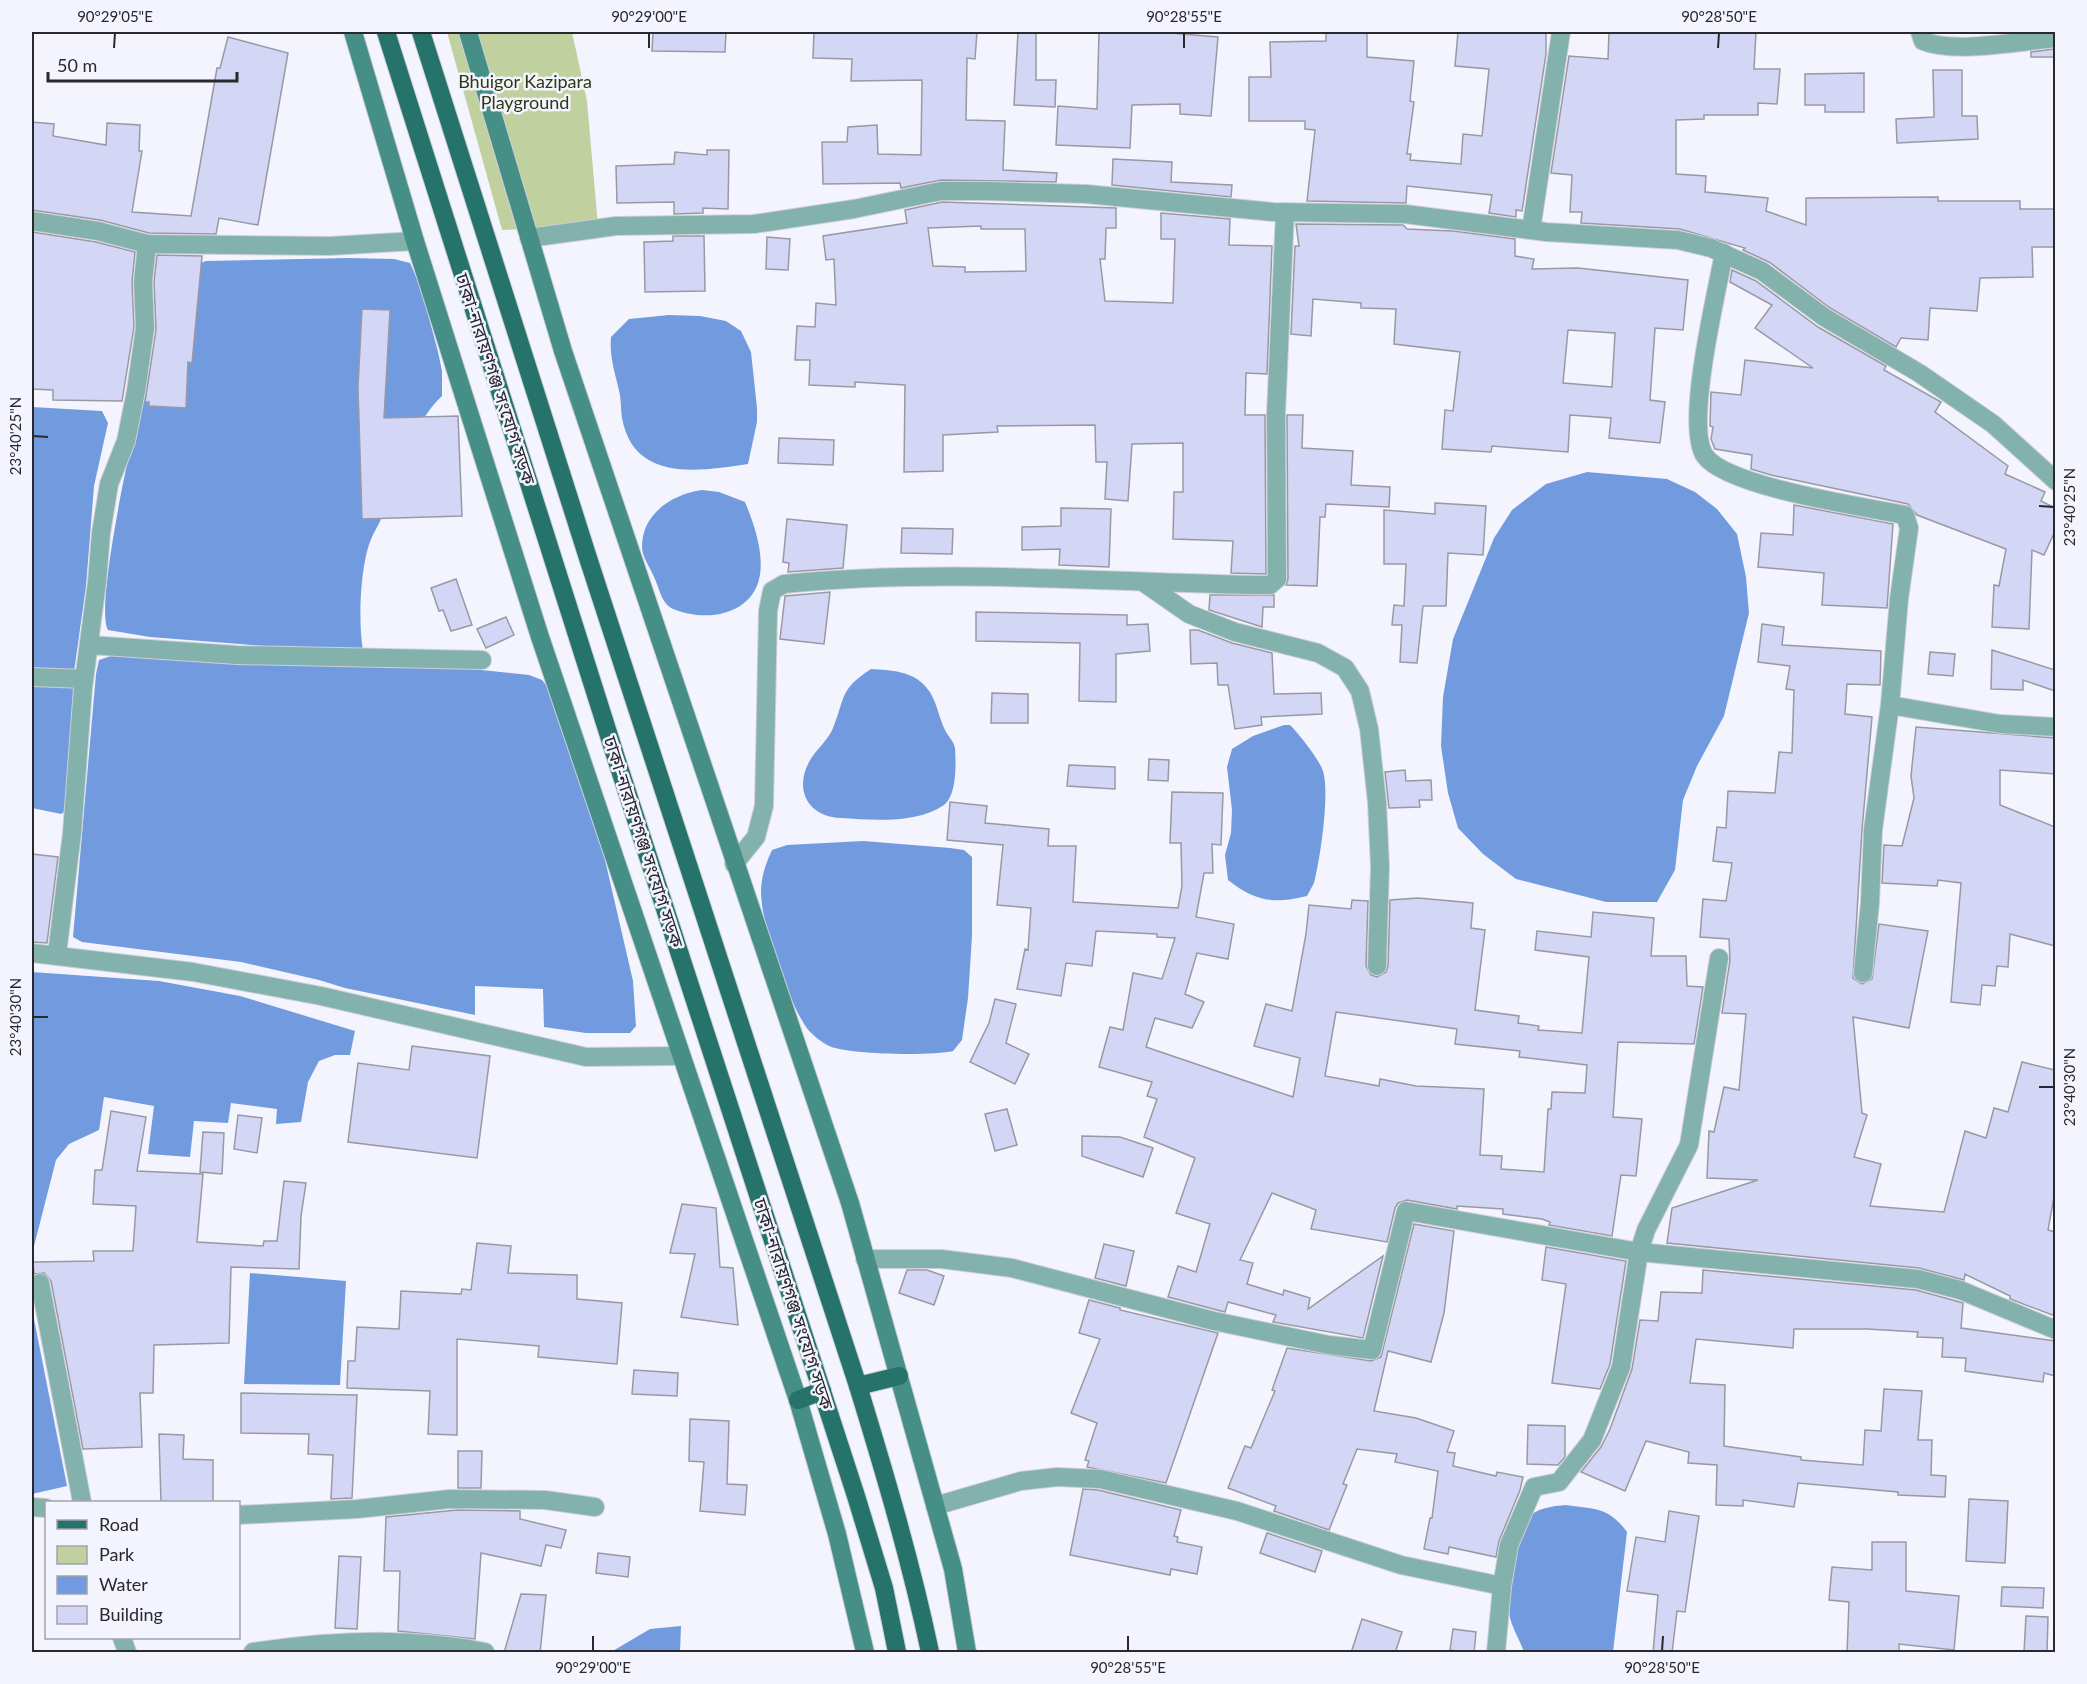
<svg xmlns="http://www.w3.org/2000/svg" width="2087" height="1684" font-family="Lato,'Noto Sans Bengali',sans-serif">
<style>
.green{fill:#c0d09e}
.water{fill:#729bdf}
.building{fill:#d4d6f6;stroke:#9899a4;stroke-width:1.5;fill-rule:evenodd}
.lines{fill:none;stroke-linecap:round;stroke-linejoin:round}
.street-casing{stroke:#cecfd8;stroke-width:20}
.secondary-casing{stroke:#cecfd8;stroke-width:20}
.primary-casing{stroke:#cecfd8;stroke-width:20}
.street{stroke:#83b1ab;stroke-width:18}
.secondary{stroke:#458f87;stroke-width:18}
.primary{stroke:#26736c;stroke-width:18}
.ticks{fill:none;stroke:#28282d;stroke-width:2}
.labels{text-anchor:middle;stroke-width:5;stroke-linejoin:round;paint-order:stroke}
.park-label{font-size:18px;fill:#2f3815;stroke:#f3f4fd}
.street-label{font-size:18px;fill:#28282d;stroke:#f3f4fd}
.neatline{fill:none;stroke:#28282d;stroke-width:2}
.ticks-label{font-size:15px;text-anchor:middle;fill:#28282d}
</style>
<rect width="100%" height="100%" fill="#f3f4fd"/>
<path class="green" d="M447 32H572L587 101 598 226 502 230Z"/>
<g class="water">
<path d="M349 258 394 259 410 263 421 288 438 352 442 371V396C414 421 398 477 383 512 381 522 376 528 372 537 360 563 358 622 363 650H315L150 637 108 630C93 605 141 392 154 356 164 326 179 297 191 267L206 261Z"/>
<path d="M669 315 700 316 726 321 741 331 751 352 757 408V422L748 464C700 471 634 483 622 418 621 411 621 403 620 395 616 375 609 358 611 337L629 319Z"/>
<path d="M32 407 102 411 108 423 94 486 86 586 74 672 32 669Z"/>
<path d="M1587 472 1667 479 1695 492 1717 509 1737 534 1746 577 1749 613 1724 716 1697 766 1683 800 1675 870 1657 902H1606L1516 879 1483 854 1458 828 1448 793 1441 746 1443 697 1453 639 1494 538 1512 510 1546 484Z"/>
<path d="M702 490 719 492 745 502C762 543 778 600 720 614 705 617 686 615 671 608 661 602 659 587 654 577 650 567 642 557 642 547 642 513 673 494 702 490Z"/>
<path d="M111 656 472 669 529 675 542 680 554 695 599 834 633 981 636 1026 630 1033H586L544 1027 543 989 475 986V1015L345 988 319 980 241 962 82 942 73 937 96 674 99 660Z"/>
<path d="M871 669C890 670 913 671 926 687 937 699 938 717 946 732 949 737 954 742 955 748 956 763 957 795 944 805 917 824 872 820 841 818 808 817 794 790 809 762 815 750 828 741 833 728 846 696 839 690 871 669Z"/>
<path d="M32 681 76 688 69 809 61 814 32 808Z"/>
<path d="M1284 725H1290C1299 734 1319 759 1323 771 1330 794 1320 860 1314 883L1307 896C1274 904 1256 902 1228 880L1225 855 1231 833 1232 810 1227 767 1232 749 1253 736Z"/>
<path d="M863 841 950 848 964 850 972 857V936L968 998 962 1040 953 1051C933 1056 843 1055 827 1045 820 1041 810 1033 806 1027 787 998 760 923 761 889 762 874 766 863 772 850L787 845Z"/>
<path d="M32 972 159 981 240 996 355 1031 350 1055H335L319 1061 308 1082 301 1122 276 1124 277 1109 231 1103 228 1123 194 1121 190 1157 148 1154 154 1106 104 1097 99 1130 69 1144 56 1160 32 1254Z"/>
<path d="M250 1273 346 1281 340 1385 244 1384Z"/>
<path d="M32 1309 67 1486 32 1494Z"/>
<path d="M1566 1505C1594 1509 1609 1507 1627 1532L1613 1652H1524C1520 1641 1513 1629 1510 1618 1506 1595 1511 1536 1527 1518 1537 1508 1552 1506 1566 1505Z"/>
<path d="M681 1626 680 1652H611L650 1629Z"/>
</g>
<g class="building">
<path d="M653 32H726L725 52 652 51Z"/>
<path d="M814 32H977L975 59 967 58 966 120 1005 121 1003 170 1057 173 1056 182 941 180 901 188 900 183 823 184 822 142H847L848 127 877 125 878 154 921 155 922 80 851 81 852 59 813 58Z"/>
<path d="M1018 32H1036V80H1056L1055 107 1014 105Z"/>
<path d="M1099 32H1158L1218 37 1211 116 1180 114V104L1132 105 1130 148 1056 145 1058 106 1097 109Z"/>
<path d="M1326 32H1367V57L1414 61 1410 101 1414 102 1407 154H1411L1410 160 1461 164 1463 134 1482 136 1489 69 1455 66 1458 32H1546V54L1522 211 1516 210V217L1489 213 1492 195 1407 186 1406 203 1307 201 1315 130 1305 129V121H1249V77H1271L1270 42 1326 41Z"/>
<path d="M1609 32H1756L1754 69H1780L1777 104 1758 103V115H1704V119L1676 120V174L1706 176 1705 192 1768 198 1766 211 1806 225V198L1938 197V201H2020V209H2055V247H2032L2033 277 1980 278 1977 311 1930 308 1928 340 1901 338 1896 347 1830 308 1769 262 1743 250 1745 248 1680 229 1581 223 1582 212H1570L1572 175 1551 173 1569 56 1608 59Z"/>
<path d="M228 37 288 53 258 225 219 218 216 234 149 233 100 220 32 210V122L54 124 53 136 106 145 107 123 140 125 139 151H142L132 212 191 216 217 68H220Z"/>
<path d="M2054 49V57H2031V52Z"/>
<path d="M1933 70H1962V116H1977L1978 139 1897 143 1896 119 1934 117Z"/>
<path d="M1864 73V112H1825V105H1805V74Z"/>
<path d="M707 150H729L728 209 703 208V213L674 214V202L617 203 616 166 674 164 675 152 707 155Z"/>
<path d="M1113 159 1172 162 1171 182 1232 185 1231 197 1112 185Z"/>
<path d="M942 202 1116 208V228H1106L1105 259H1100L1105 301 1173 303 1175 239H1161V213L1230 219 1229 245 1272 246 1267 374 1246 373 1245 415H1265L1266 574 1231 573 1233 541 1173 539 1174 492H1183V443L1132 444 1128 501 1105 499 1107 462H1096L1095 425 997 426 998 432 943 435V471L904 472 905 385 855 382V387L809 385 810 360H795L797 326 815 327 816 303 836 305 834 259 826 260 823 236 907 223 905 210ZM981 226V229H1025L1026 271 965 272V267L933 266 928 228Z"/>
<path d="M1296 224 1403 225 1407 229 1453 231 1515 239V256L1534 259 1532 269 1578 268 1688 280 1683 330 1655 328 1650 400 1665 402 1660 443 1609 438 1611 418 1570 415 1568 452 1492 446 1491 452 1442 449 1445 410 1453 411 1460 352 1394 344 1396 309 1361 308V303L1313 299 1311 336 1291 334 1295 246H1299ZM1568 330 1615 333 1612 387 1563 383Z"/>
<path d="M32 232 96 242 135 252 132 282 134 327 122 401 53 400V390L32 389Z"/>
<path d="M673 236H704L705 291 645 292 644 242 673 241Z"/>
<path d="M767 237 790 239 788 270 766 269Z"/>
<path d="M157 255 202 256 192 363 188 362 186 408 149 406V402H145L156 330 154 282Z"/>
<path d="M1732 270 1756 281 1818 327 1886 366 1884 370 1941 402 1935 412 2008 466 2005 474 2045 492 2041 501 2055 508V531L2044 555 2032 550 2029 629 1992 627 1994 585 1999 586 2006 549 1917 515 1908 504 1771 475 1751 469 1752 455 1715 449 1711 439 1713 427 1710 426 1711 392 1741 395 1745 360 1813 368 1755 328 1772 305 1730 282Z"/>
<path d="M362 309 390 310 384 418 458 416 462 516 362 519 358 387Z"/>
<path d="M1287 415H1303L1302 448 1353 451 1351 485 1390 487 1389 507 1326 504 1325 517H1320L1317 586 1286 585 1288 579Z"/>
<path d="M779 438 834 440 833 465 778 463Z"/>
<path d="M1435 503 1486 506 1483 555 1448 553 1446 606H1423L1417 663 1400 662 1402 625H1392L1394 605 1404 606 1406 564H1384V510L1435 514Z"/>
<path d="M1794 505 1893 524 1887 608 1822 605 1824 573 1758 567 1761 533 1793 535Z"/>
<path d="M1061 508 1111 509 1109 567 1059 565 1060 549 1022 550V527L1061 526Z"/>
<path d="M787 519 847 525 843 568 788 572 789 563 783 562Z"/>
<path d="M902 528 953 529 952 554 901 553Z"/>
<path d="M456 579 472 625 451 631 443 610 439 611 431 588Z"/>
<path d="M830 592 824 644 780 639 785 596Z"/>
<path d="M1210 595H1274V607H1263L1262 627 1209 610Z"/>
<path d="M976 612 1127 615V625L1148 624 1150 651 1116 654V702L1079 701 1080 643 976 641Z"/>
<path d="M506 617 514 635 486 648 477 629Z"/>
<path d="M1762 624 1784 627 1782 645 1881 651 1880 685 1847 684 1845 714 1872 717 1862 830 1853 978 1862 984 1872 979 1879 924 1928 931 1909 1028 1853 1017 1862 1113 1867 1115 1854 1157 1881 1164 1870 1206 1944 1212 1965 1131 1986 1138 1994 1108 2008 1112 2022 1062 2055 1070V1191L2048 1230 2055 1232V1316L2010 1299V1296L1965 1274 1964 1280 1919 1268 1667 1243 1672 1208 1758 1180 1707 1178 1709 1131 1714 1132 1724 1087 1739 1090 1746 1014 1722 1013 1730 960 1729 939 1700 937 1703 899 1726 901 1732 863 1713 861 1717 827 1726 828 1728 791 1775 793 1779 752 1792 753 1794 690 1786 689 1790 666 1758 662Z"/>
<path d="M1190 630H1198L1232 643 1272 653 1274 694 1321 693 1322 714 1261 717 1262 725 1235 729 1228 685H1218L1217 663 1191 664Z"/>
<path d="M1992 650 2055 670V691L2023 680V690L1991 689Z"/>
<path d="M1930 652 1955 654 1953 676 1928 674Z"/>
<path d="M992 693 1028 694V723H991Z"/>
<path d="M1916 727 2055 738V774L2000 770V805L2055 827V946L2010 934 2008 967 1997 966 1995 986 1982 985 1980 1005 1951 1002 1961 883 1938 880 1937 886 1882 883 1884 845 1902 846 1914 798 1911 776Z"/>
<path d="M1149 759 1169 760 1168 781 1148 780Z"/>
<path d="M1069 765 1115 767V789L1067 786Z"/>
<path d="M1405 770 1406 781 1431 780 1432 800H1419L1420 807 1389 808 1385 772Z"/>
<path d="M1172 792 1223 793 1221 845 1212 844 1213 873H1204L1196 917 1234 924 1228 959 1197 953 1185 994 1204 1002 1192 1028 1155 1018 1146 1047 1293 1097 1300 1058 1254 1046 1266 1004 1292 1011 1306 934 1309 905 1351 909 1352 900 1368 901 1366 966 1371 975 1377 977 1386 972 1388 966 1390 900 1418 898 1473 903 1471 928 1485 930 1475 1010 1519 1016 1518 1023 1539 1026 1538 1030 1582 1033 1589 957 1535 950 1537 931 1591 937 1593 912 1654 918 1651 956H1686L1687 986 1703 987 1694 1044 1618 1042 1613 1117 1642 1119 1636 1176 1621 1175 1612 1236 1549 1225 1550 1222 1542 1219 1503 1214V1209L1457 1206V1209L1407 1200 1398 1203 1395 1208 1387 1242 1311 1229 1316 1210 1272 1193 1240 1260 1253 1263 1247 1284 1283 1295 1284 1290 1310 1298 1308 1309 1383 1256 1363 1338 1273 1322 1276 1315 1228 1302 1225 1312 1168 1297 1178 1266 1196 1272 1210 1224 1176 1213 1195 1158 1144 1137 1157 1099 1147 1096 1152 1082 1099 1067 1110 1027 1123 1030 1133 973 1162 979 1175 938 1157 937V934L1096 931 1092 966 1066 963 1061 996 1017 989 1025 949 1028 950 1031 908 997 905 1003 845 947 840 950 802 987 806 985 823 1049 829 1048 846H1076L1073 902 1178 908 1182 886 1181 843H1170ZM1336 1012 1457 1029 1455 1044 1520 1051 1519 1057 1587 1065 1585 1093 1552 1092 1551 1109H1548L1544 1172 1501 1169 1502 1156 1480 1155 1484 1089 1416 1086 1380 1079 1379 1086 1325 1076Z"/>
<path d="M32 854 58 857 47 943 32 942Z"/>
<path d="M995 999 1016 1004 1006 1043 1029 1054 1015 1084 970 1062 989 1023Z"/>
<path d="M412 1046 490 1056 477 1158 348 1142 358 1063 409 1070Z"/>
<path d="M1007 1109 1017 1145 995 1151 985 1114Z"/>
<path d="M111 1111 146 1117 137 1171 203 1174 197 1242 263 1246 264 1241H277L284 1181 306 1183 301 1216 299 1269 231 1267 229 1343 154 1345 153 1393H140L142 1447 83 1449 51 1281 44 1273 34 1274 33 1262 94 1261 93 1251H133L136 1206 93 1204 95 1170H102Z"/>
<path d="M238 1115 262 1118 257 1153 234 1149Z"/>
<path d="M203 1132 224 1133 222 1174 200 1172Z"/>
<path d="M1082 1136 1120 1137 1153 1148 1143 1177 1082 1156Z"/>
<path d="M682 1204 716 1208 720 1267 733 1268 738 1325 681 1317 695 1254 670 1253Z"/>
<path d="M1414 1224 1454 1231 1444 1313 1431 1362 1388 1351 1374 1411 1416 1418 1454 1431 1447 1452 1455 1453 1453 1466 1496 1476 1497 1472 1523 1477 1520 1490 1499 1541 1496 1557 1449 1547 1448 1554 1424 1549 1430 1518H1432L1438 1471 1395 1462 1397 1454 1357 1449 1343 1484 1347 1485 1329 1530 1274 1511 1276 1506 1228 1488 1245 1446 1251 1448 1275 1391 1272 1390 1287 1348 1371 1361 1381 1357Z"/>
<path d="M477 1243 511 1246 508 1273 577 1275V1299L622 1303 617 1364 538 1357 539 1346 457 1339V1435L428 1434 430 1391 347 1388 348 1361H355L357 1327 399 1329 401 1291 461 1294 462 1289 471 1290Z"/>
<path d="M1104 1244 1134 1251 1126 1286 1095 1278Z"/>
<path d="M1546 1247 1626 1261 1610 1364 1600 1389 1552 1383 1566 1284 1542 1280Z"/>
<path d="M907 1270H927L944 1276 934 1305 899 1293Z"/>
<path d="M1703 1270 1916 1290 1956 1301 1963 1303 1961 1328 2055 1341V1376L2044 1373 2043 1382 1965 1371 1966 1358 1942 1357 1943 1338 1917 1337 1918 1332 1867 1329H1794L1793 1348 1696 1339 1690 1383 1725 1385 1724 1446 1801 1457V1460L1863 1465 1865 1430 1881 1431 1884 1389 1922 1391 1918 1440H1932L1931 1475 1946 1476 1945 1497 1898 1495V1492L1798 1483 1794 1507 1743 1500V1506L1716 1505 1717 1465 1688 1463 1689 1452 1646 1441 1625 1491 1581 1472 1601 1447 1610 1429 1632 1369 1640 1320 1658 1321 1661 1292 1702 1293Z"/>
<path d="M1089 1300 1120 1308V1310L1218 1333 1166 1483 1087 1467 1089 1461 1085 1460 1097 1423 1071 1413 1100 1339 1079 1333Z"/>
<path d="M634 1370 678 1373 677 1396 632 1394Z"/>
<path d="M241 1393 357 1395 352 1498 331 1499 333 1455 308 1454 309 1434 241 1433Z"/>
<path d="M690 1419 729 1421 727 1484 747 1485 745 1515 700 1511 704 1462 689 1461Z"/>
<path d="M1528 1425 1565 1426V1457L1558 1465 1527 1464Z"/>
<path d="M159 1434 184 1435 183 1459 213 1460V1503H161Z"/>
<path d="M458 1451H482L481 1488H458Z"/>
<path d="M1083 1489 1098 1490 1181 1510 1174 1536 1178 1537 1177 1542 1202 1547 1197 1574 1171 1569 1170 1575 1070 1555Z"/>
<path d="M1969 1499 2008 1501 2005 1563 1966 1561Z"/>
<path d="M457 1510 520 1511V1519L566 1530 561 1548 546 1545 541 1566 481 1553 475 1639 398 1631 400 1571H384L386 1517Z"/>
<path d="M1669 1511 1699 1516 1685 1612 1677 1611 1672 1653H1653L1658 1595 1627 1591 1636 1537 1665 1542Z"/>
<path d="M1267 1533 1322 1551 1315 1572 1260 1553Z"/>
<path d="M1872 1542H1906V1591L1959 1596 1954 1650 1899 1644V1653H1847L1849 1602 1829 1600 1832 1567 1872 1570Z"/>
<path d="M598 1553 630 1557 628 1577 596 1573Z"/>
<path d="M339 1556 361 1557 357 1629 335 1628Z"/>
<path d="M2002 1587 2044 1588 2043 1608 2001 1606Z"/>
<path d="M521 1594 546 1595 540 1653H504Z"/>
<path d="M2026 1616 2048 1617 2047 1653 2024 1652Z"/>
<path d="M1362 1619 1402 1632 1395 1653H1351Z"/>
<path d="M1453 1629 1476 1632 1474 1653 1450 1650Z"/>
</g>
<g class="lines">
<defs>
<g id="street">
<path d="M1920 32 1923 41C1954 54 2021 41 2056 38"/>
<path d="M32 221 98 231 147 244 330 246 415 241"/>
<path d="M1531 230 1561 32"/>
<path d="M529 238 616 226 754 224 854 209 941 191H985L1086 194 1273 212 1405 214 1546 232 1678 240 1711 248 1762 271 1824 317 1919 373 1993 424 2056 481"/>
<path d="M1724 253C1717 292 1684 426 1705 456 1727 487 1865 507 1905 515L1909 528 1899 599 1890 705 1873 830 1870 903 1863 973"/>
<path d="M1143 582 1189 614 1235 632 1318 653 1345 668 1360 691 1369 729 1377 802 1380 867 1377 966"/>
<path d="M89 645 237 655 482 660"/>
<path d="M32 677 84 679"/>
<path d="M1890 705 2000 724 2056 727"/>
<path d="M734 864 756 837 764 806 768 611 772 591 784 584C941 568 1098 582 1256 585H1270L1277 579 1276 414 1285 212"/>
<path d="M32 953 193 972 321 996 586 1057 680 1056"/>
<path d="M57 954 72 833 83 688 97 582 101 533 109 484 126 441 136 391 145 328 143 282 147 244"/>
<path d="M865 1259H941L1012 1268 1214 1321 1329 1345 1372 1350 1406 1211 1639 1252 1918 1279 1960 1290 2056 1330"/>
<path d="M40 1283 82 1502"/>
<path d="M935 1506 1021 1481 1057 1477 1100 1479 1237 1511 1401 1565 1502 1586"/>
<path d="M32 1507 46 1508"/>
<path d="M238 1515 357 1509 450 1499 545 1500 595 1507"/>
<path d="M122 1638 127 1652"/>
<path d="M253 1652C330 1640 408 1636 485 1652"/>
<path d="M1496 1652 1502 1586 1509 1545 1534 1487 1559 1482 1592 1440 1621 1367 1639 1252 1646 1230 1689 1145 1719 958"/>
</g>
<g id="secondary">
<path d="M353 32 415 241 540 637 798 1400 837 1534 865 1652"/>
<path d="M468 32 563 351 850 1203 953 1569 967 1652"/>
</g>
<g id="primary">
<path d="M386 32 617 761 856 1496 884 1588 897 1652"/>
<path d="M421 32 588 558 858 1386C885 1474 911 1562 930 1652"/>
<path d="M858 1386 899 1376"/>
<path d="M798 1400 822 1391"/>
</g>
</defs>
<use href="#street" class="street-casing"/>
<use href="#secondary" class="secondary-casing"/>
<use href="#primary" class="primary-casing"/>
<use href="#street" class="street"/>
<use href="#secondary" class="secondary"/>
<use href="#primary" class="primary"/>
</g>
<path class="ticks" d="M114 48 115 33M649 48V33M1184 48V33M1718 48 1719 33M33 436 48 437M2039 506 2054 507M33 1017H48M2039 1087H2054M593 1651V1636M1128 1651V1636M1662 1651 1663 1636"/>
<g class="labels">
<g class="park-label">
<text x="525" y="88">Bhuigor Kazipara<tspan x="525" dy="21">Playground</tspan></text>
</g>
<g class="street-label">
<text transform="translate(495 379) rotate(72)" y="6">ঢাকা-নারায়ণগঞ্জ সংযোগ সড়ক</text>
<text transform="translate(643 842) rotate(72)" y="6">ঢাকা-নারায়ণগঞ্জ সংযোগ সড়ক</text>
<text transform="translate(793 1304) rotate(72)" y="6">ঢাকা-নারায়ণগঞ্জ সংযোগ সড়ক</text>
</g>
</g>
<rect width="2087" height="1684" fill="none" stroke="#f3f4fd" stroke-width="66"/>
<rect x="45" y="1501" width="195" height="138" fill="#f3f4fd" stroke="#a2a2aa" stroke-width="1.5"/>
<rect x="57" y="1520" width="30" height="9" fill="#26736c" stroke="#a2a2aa" stroke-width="1.5"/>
<text x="99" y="1531" font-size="18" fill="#28282d">Road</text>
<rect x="57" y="1546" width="30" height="18" fill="#c0d09e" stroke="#a2a2aa" stroke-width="1.5"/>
<text x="99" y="1561" font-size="18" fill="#28282d">Park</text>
<rect x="57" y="1576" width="30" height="18" fill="#729bdf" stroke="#a2a2aa" stroke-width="1.5"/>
<text x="99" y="1591" font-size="18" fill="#28282d">Water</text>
<rect x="57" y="1606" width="30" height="18" fill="#d4d6f6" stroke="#a2a2aa" stroke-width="1.5"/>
<text x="99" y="1621" font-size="18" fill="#28282d">Building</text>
<path d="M48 72v9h189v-9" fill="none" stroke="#28282d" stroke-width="3"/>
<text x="57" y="72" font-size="18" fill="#28282d" stroke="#f3f4fd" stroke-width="4.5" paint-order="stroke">50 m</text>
<rect x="33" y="33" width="2021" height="1618" class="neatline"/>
<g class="ticks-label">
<text x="115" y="22">90°29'05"E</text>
<text x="649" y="22">90°29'00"E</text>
<text x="1184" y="22">90°28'55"E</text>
<text x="1719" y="22">90°28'50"E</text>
<text transform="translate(16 436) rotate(-90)" y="5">23°40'25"N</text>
<text transform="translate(2070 507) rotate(-90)" y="5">23°40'25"N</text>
<text transform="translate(16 1017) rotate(-90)" y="5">23°40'30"N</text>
<text transform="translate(2070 1087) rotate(-90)" y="5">23°40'30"N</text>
<text x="593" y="1673">90°29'00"E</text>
<text x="1128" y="1673">90°28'55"E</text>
<text x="1662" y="1673">90°28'50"E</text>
</g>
</svg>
